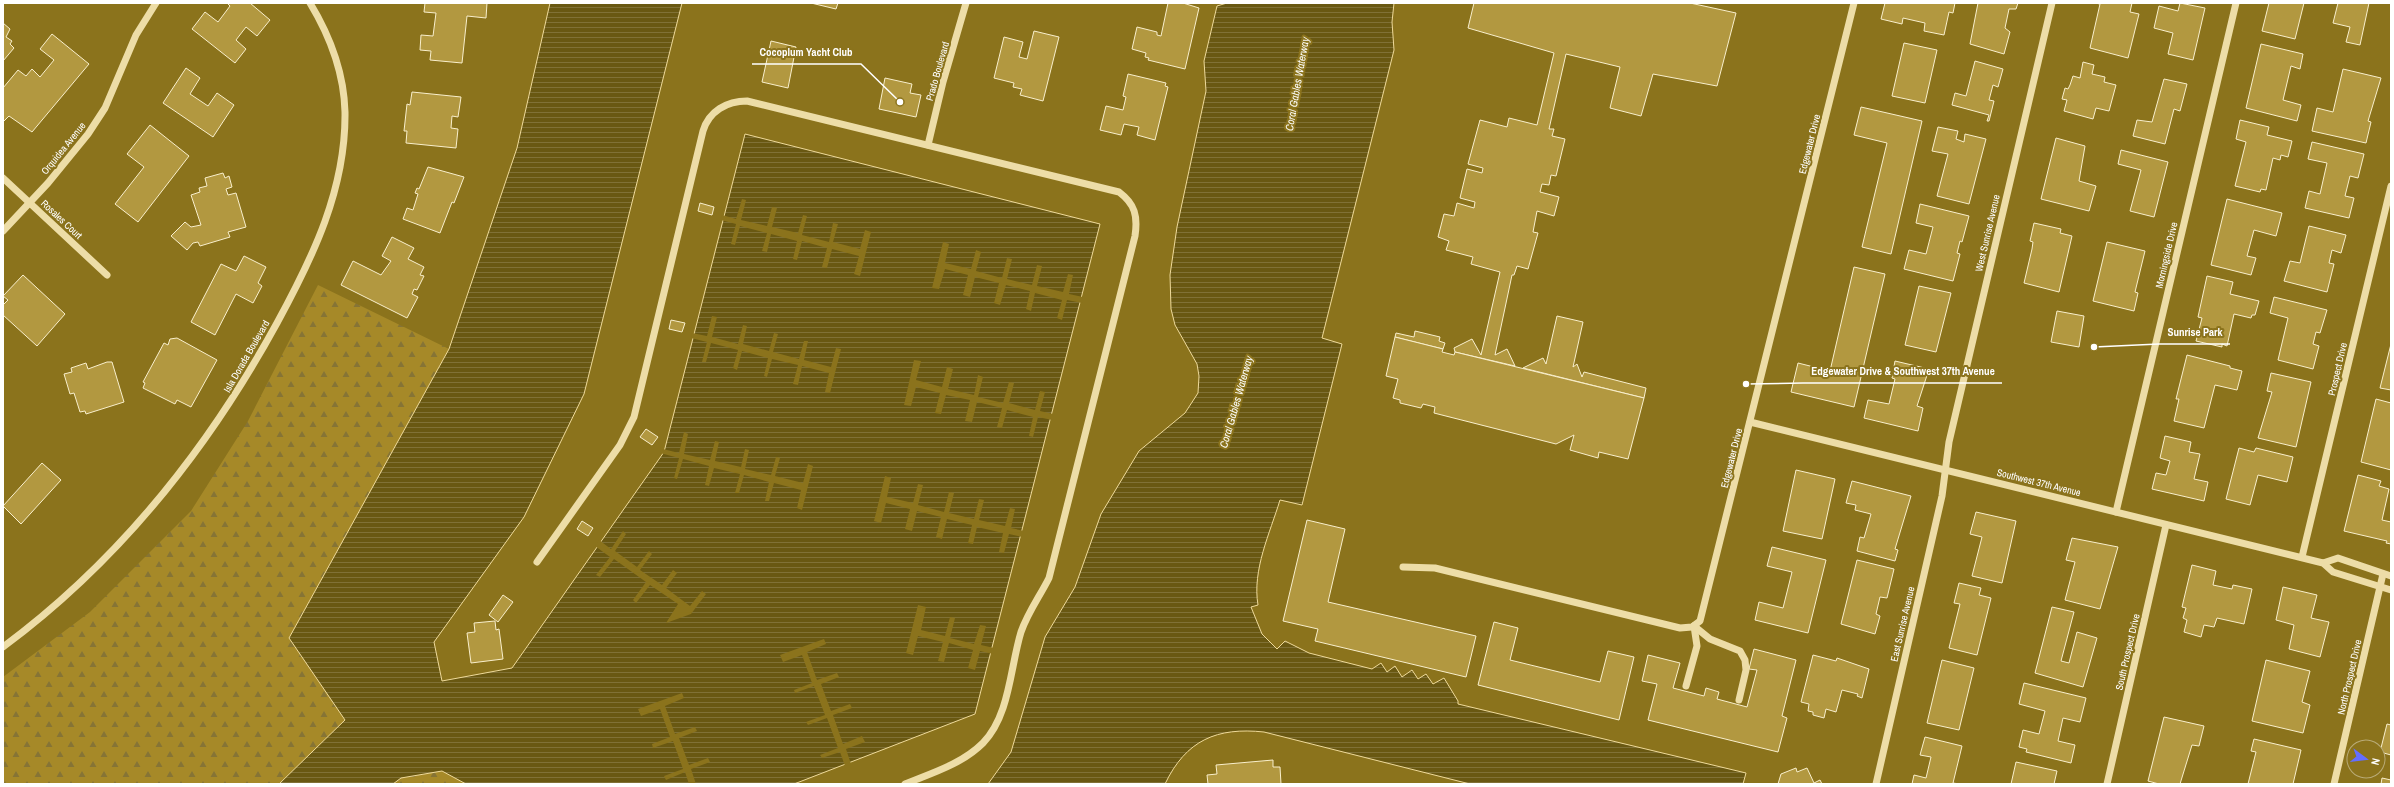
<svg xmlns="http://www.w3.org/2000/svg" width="2394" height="787" font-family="'Archivo Narrow',sans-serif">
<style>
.forest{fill:url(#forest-firs)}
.water{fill:url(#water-rules);stroke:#efda9a}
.pier{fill:#8b731c}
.building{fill:#b29840;stroke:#f9efcc}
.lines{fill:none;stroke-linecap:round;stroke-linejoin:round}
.minor{stroke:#eddda7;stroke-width:7}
.labels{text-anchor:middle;stroke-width:4;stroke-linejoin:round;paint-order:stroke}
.street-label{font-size:10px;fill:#fff;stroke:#8b731c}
.water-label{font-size:11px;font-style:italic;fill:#fefefb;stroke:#8b731c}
.leader{fill:none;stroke:#fff;stroke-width:1.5}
.callout-dot{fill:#fff;stroke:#8b731c;stroke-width:1.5}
.callout-label{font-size:11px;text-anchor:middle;font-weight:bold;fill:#fff;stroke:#8b731c;stroke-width:4;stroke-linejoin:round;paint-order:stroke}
</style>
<defs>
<pattern id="forest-firs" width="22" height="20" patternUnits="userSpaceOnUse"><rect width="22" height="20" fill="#a68928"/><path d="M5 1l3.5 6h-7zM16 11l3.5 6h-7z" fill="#867435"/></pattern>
<pattern id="water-rules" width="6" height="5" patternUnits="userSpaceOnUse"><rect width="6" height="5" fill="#695812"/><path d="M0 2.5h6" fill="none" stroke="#807136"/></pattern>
</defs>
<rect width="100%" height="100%" fill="#8b731c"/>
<g class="forest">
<path d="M318 285 449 349 289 638 345 720 279 784H3V677L90 612 191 511 248 421Z"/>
<path d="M442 771 466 784H393L401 778Z"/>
</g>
<g class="water">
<path d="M550 3H682L584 394 524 517 434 642 442 681 512 668 664 452 745 134 1100 224 975 714 794 784H466L442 771 401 778 393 784H279L345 720 289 638 449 349 517 148Z"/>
<path d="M1227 3H1394L1392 22 1394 50 1322 338 1342 344 1302 505 1280 500C1270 533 1252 570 1258 605L1251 607 1262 634 1277 649 1285 641 1309 653 1372 669 1381 663 1387 672 1395 666 1402 677 1412 670 1418 679 1426 674 1433 684 1444 678 1458 701V704L1746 773 1743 784H1470L1264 732C1217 727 1186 740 1165 784H988L1011 752 1045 637 1075 587 1101 514 1139 451 1185 413 1198 393 1199 376 1197 364 1175 325 1171 309 1170 275 1177 227 1206 91 1204 61 1217 6Z"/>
</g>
<g class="pier">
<path d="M742 199 746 200 741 220 767 226 772 207 777 208 772 227 798 233 803 215 807 216 802 235 829 242 833 223 838 224 833 242 860 249 865 230 871 232 860 276 854 274 859 256 832 249 827 268 822 267 827 248 802 241 797 260 793 259 797 241 771 234 767 252 762 251 767 233 740 226 735 245 731 244 736 224 721 220 722 215 736 219Z"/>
<path d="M943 242 949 244 945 263 971 269 976 250 981 252 976 271 1002 278 1007 258 1012 259 1007 279 1032 285 1037 265 1042 266 1037 286 1063 292 1068 274 1073 275 1069 294 1083 297 1082 303 1067 300 1062 320 1057 318 1062 300 1035 293 1031 311 1026 309 1030 291 1006 285 1000 305 994 303 999 283 975 277 970 297 963 295 968 275 945 269 939 289 932 288Z"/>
<path d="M712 316 717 317 712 337 738 344 743 325 747 326 743 344 769 351 774 333 778 334 773 352 799 359 804 341H808L804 360 831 367 836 348 841 349 830 393 825 392 829 373 802 366 798 385 793 384 798 365 772 359 767 377 764 376 768 358 742 351 737 370 733 368 738 350 711 343 706 362H702L707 342 691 338 692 333 707 336Z"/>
<path d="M914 360 921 361 916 380 942 387 947 367 953 369 948 389 974 395 978 375 983 377 978 397 1003 403 1009 382 1014 383 1009 403 1035 410 1040 391 1045 392 1040 411 1053 414 1052 420 1038 417 1033 437 1029 436 1033 417 1007 410 1002 428 997 427 1002 408 977 402 972 422 965 421 970 400 946 395 941 414 935 413 940 393 916 387 911 406 904 405Z"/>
<path d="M684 432 688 434 684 454 710 460 715 441 719 442 715 461 741 467 745 449 749 450 745 469 771 475 776 457 780 458 775 476 803 483 808 464 813 466 802 510 797 508 801 490 774 483 769 501H765L769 482 744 475 739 493H735L740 474 714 468 709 486 705 485 709 466 683 459 677 479 674 478 679 458 660 453 663 449 679 453Z"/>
<path d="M885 476 891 478 887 497 913 503 918 484 923 485 918 505 944 512 949 492 954 493 949 513 974 519 979 499 984 500 979 520 1005 526 1010 508 1015 509 1011 528 1024 531 1022 537 1009 534 1004 553 999 552 1003 533 977 527 973 544 968 543 972 525 947 519 942 539 936 537 941 517 917 511 912 531 905 529 910 509 886 503 881 523 874 521Z"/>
<path d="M623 531 626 534 615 551 637 567 649 551 652 554 640 570 662 585 673 570 677 573 666 588 690 606 702 591 706 594 691 614 666 623 678 604 650 585 636 603 633 600 646 582 614 559 600 577 596 575 610 557 595 546 599 540 611 549Z"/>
<path d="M918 605 926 607 921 630 945 636 950 617 955 618 950 638 974 644 980 625 986 626 981 645 994 648 993 654 980 651 975 670 968 668 973 650 949 643 944 662 938 661 943 642 918 636 913 655 906 653Z"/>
<path d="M824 639 826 644 807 652 817 680 837 673 839 677 821 684 831 711 850 704 852 708 833 715 843 744 862 736 865 742 846 749 851 764 845 766 840 752 822 758 820 755 838 748 827 718 808 725 806 722 825 715 814 686 795 693 794 690 812 683 802 655 783 662 780 655Z"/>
<path d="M682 693 684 698 665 706 675 734 695 727 697 731 679 738 689 765 708 758 710 762 691 769 696 784H689L685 772 666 780 664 776 683 769 673 741 653 748 652 744 670 737 660 709 641 716 638 709Z"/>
</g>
<g class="building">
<path d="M227 3H250L270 20 257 36 246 27 236 40 246 49 235 63 192 29 205 12 218 22 230 6Z"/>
<path d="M425 3H487L486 18 467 16 462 63 430 60 431 51 420 50 421 35 433 36 436 13 424 12Z"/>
<path d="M811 3H838L836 9Z"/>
<path d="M1168 3H1183L1199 8 1185 69 1148 60 1149 58 1145 57 1146 53 1132 49 1137 27 1157 32V35L1161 36Z"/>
<path d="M1474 3H1690L1736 13 1717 86 1653 74 1641 116 1610 108 1620 67 1566 54 1549 129H1554L1552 136 1565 139 1556 176 1551 175 1549 185 1542 184 1540 192 1559 197 1554 216 1537 211 1533 232 1538 233 1528 269 1517 266 1514 275H1512L1495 355 1507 349 1515 366 1455 352 1454 348 1472 339 1481 355 1500 272 1471 264 1473 257 1446 250 1449 241 1438 237 1444 214 1454 216 1457 203 1474 208 1475 202 1460 198 1467 169 1482 173 1483 168 1468 164 1480 120 1507 127 1509 118 1537 125 1554 53 1468 28Z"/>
<path d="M1885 3H1955L1953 13 1949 12 1944 35 1924 31 1925 23 1903 18 1902 24 1881 19Z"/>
<path d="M1978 3H2018L2016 9H2009L2005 28 2010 32 2004 54 1970 44Z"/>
<path d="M2095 3H2132L2130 12 2139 14 2128 58 2090 48 2100 4Z"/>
<path d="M2180 3 2205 8 2193 60 2168 54 2173 33 2154 28 2159 6 2178 11Z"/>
<path d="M2269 3H2304L2295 39 2262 31Z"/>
<path d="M2338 3H2369L2360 45 2346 42 2350 27 2333 23Z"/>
<path d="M3 23 10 29 6 37 12 41 10 44 14 48 3 61Z"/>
<path d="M1034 31 1059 37 1043 101 1020 95 1022 89 1013 87 1014 83 994 78 1004 37 1023 42 1019 57 1027 59Z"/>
<path d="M52 34 89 64 32 132 9 116 4 121 3 120V88L18 70 26 76 32 69 40 77 54 60 40 49Z"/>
<path d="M771 41 796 47 788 88 762 82Z"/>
<path d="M1904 43 1937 50 1925 103 1892 96Z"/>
<path d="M2261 44 2303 54 2300 69 2291 66 2283 100 2301 105 2297 121 2246 108Z"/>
<path d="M1975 61 2003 69 1998 87 1993 85 1989 100 1994 101 1989 121H1987L1989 115 1952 105 1955 93 1966 96Z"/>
<path d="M2083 62 2094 65 2092 74 2105 77 2104 82 2116 85 2109 111 2096 108 2093 119 2064 111 2067 100 2062 99 2065 88 2068 89 2070 85 2073 76 2080 78Z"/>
<path d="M186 68 200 78 190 94 208 106 217 93 234 105 213 137 163 103Z"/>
<path d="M2343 69 2381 78 2368 121 2371 122 2366 143 2312 131 2317 108 2333 112Z"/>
<path d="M1128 74 1166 83 1165 86 1168 87 1155 140 1137 135 1139 127 1124 124 1121 135 1100 130 1106 106 1123 110 1126 97 1123 96Z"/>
<path d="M885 78 912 84 910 93 921 95 916 117 879 109Z"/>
<path d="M2164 79 2187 84 2180 111 2174 109 2165 144 2133 136 2137 120 2152 122Z"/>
<path d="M412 92 461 97 458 117 452 116 451 128 458 129 456 148 406 143 407 131H404L407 104 410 105Z"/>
<path d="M1861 107 1922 121 1891 254 1862 247 1887 143 1854 135Z"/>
<path d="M2240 120 2269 127 2267 135 2292 141 2288 157 2281 155 2280 160 2273 158 2266 190 2261 189 2260 192 2235 186 2246 142 2236 139Z"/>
<path d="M150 125 189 156 138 222 115 204 144 167 127 154Z"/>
<path d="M1938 127 1958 131 1956 139 1964 142 1965 134 1986 139 1969 204 1937 196 1948 154 1932 151Z"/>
<path d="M2056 138 2085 146 2079 181 2096 186 2089 211 2041 199Z"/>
<path d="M2312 142 2364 154 2358 178 2350 176 2345 196 2354 198 2349 218 2305 208 2309 191 2320 194 2327 163 2308 159Z"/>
<path d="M2121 150 2168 162 2154 217 2130 211 2141 170 2118 164Z"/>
<path d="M428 167 464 177 454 203 452 202 440 233 403 219 407 208 413 210 418 194 415 193 417 188 419 189Z"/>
<path d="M223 173 225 178 229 176 232 187 226 189 228 195 236 193 246 227 228 232 230 237 200 246 198 242 193 243 187 250 171 236 185 222 191 227 201 225 191 195 200 192 199 188 207 186 205 178Z"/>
<path d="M2227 199 2282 213 2276 236 2254 230 2247 256 2256 258 2251 275 2211 265Z"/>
<path d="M700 203 714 207 712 215 698 211Z"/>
<path d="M1920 204 1969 216 1962 242 1960 241 1957 253 1960 254 1953 281 1904 269 1909 250 1926 254 1933 227 1916 223Z"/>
<path d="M2034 223 2061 229 2060 233 2072 236 2059 292 2024 283 2032 249 2033 242 2030 241Z"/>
<path d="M2309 226 2346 235 2341 253 2332 250 2329 263 2334 264 2327 292 2284 281 2290 261 2300 263Z"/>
<path d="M392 237 414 248 408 259 424 267 420 275 424 276 417 290 414 289 412 294 418 297 407 318 341 285 353 261 381 275 391 261 382 256Z"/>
<path d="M2107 242 2145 251 2135 292 2138 293 2134 311 2093 301Z"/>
<path d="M244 256 266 267 258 283 262 286 253 303 236 294 215 335 191 322 221 264 236 271Z"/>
<path d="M1854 267 1885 274 1854 407 1791 392 1798 363 1830 371Z"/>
<path d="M23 275 65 314 37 346 3 315V305L8 300 3 296Z"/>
<path d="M2207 276 2233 282 2230 294 2259 301 2255 315H2252L2251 318 2234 314 2227 346 2222 344V347L2196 341 2202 318 2198 317Z"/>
<path d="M1919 286 1951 293 1936 352 1905 345Z"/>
<path d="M2274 297 2327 310 2320 333 2316 332 2313 344 2319 346 2313 369 2278 360 2288 318 2270 313Z"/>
<path d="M2057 311 2084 316 2079 347 2051 342Z"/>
<path d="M1557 316 1583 322 1573 367 1577 364 1582 377 1584 372 1646 388 1644 398 1523 368 1543 358 1546 364Z"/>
<path d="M671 320 685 323 682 332 669 329Z"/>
<path d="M1415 331 1440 337 1439 341 1445 343 1443 349 1395 337 1396 333 1414 337Z"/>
<path d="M1395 337 1443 349 1442 352 1454 355 1455 352 1644 398 1628 459 1599 452 1598 458 1570 450 1574 435 1556 444 1434 413 1435 407 1423 404 1421 408 1400 403V400L1393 398 1398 379 1386 376Z"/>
<path d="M177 338 217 360 191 407 177 400 175 404 143 388 145 383 143 382 164 343 168 345 170 339Z"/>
<path d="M2391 344V390L2380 388Z"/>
<path d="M2187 355 2230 366V368L2242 371 2237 390 2215 385 2204 428 2174 421 2179 399H2176Z"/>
<path d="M1895 361 1929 369 1917 406 1923 408 1918 431 1864 418 1868 400 1889 404 1895 379 1892 378Z"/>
<path d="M107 362H112L124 402 86 414 85 411 80 412 74 393 70 394 64 374 72 372 71 368 86 363 88 369Z"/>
<path d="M2271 373 2311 382 2296 447 2258 438 2272 392 2267 391Z"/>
<path d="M2376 399 2391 403V470L2361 462Z"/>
<path d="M646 429 658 437 652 445 640 437Z"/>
<path d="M2165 436 2191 442 2189 452 2200 454 2194 479 2208 482 2204 501 2152 489 2156 473 2166 475 2170 461 2160 458Z"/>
<path d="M2239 448 2254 452 2256 448 2293 457 2287 482 2258 475 2250 505 2226 499Z"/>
<path d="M42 463 61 480 21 524 3 506Z"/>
<path d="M1796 470 1835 479 1822 539 1783 531Z"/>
<path d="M2358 475 2381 481 2379 486 2389 489 2382 520 2391 522V544L2386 543 2387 541 2344 531Z"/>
<path d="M1852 481 1911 496 1895 549 1898 550 1895 561 1857 551 1860 537 1864 538 1871 514 1855 510 1856 505 1846 503Z"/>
<path d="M1976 512 2016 521 2002 583 1972 576 1982 537 1970 534Z"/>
<path d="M1307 520 1345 529 1328 602 1476 636 1466 677 1315 641 1318 629 1283 621Z"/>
<path d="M582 521 593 528 588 536 577 529Z"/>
<path d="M2072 538 2118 547 2100 609 2065 600 2075 562 2066 560Z"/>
<path d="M1772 547 1826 560 1808 633 1755 620 1759 602 1783 608 1792 572 1767 566Z"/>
<path d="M1857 560 1894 569 1887 598 1880 597 1876 614 1880 616 1875 634 1841 624Z"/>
<path d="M2192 565 2216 571 2213 585 2232 589 2233 585 2252 589 2244 624 2217 618 2214 627 2204 625 2201 637 2184 632 2187 620 2183 618 2186 608 2182 607Z"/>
<path d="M1959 583 1981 588 1979 595 1991 598 1977 655 1949 648 1960 604 1954 603Z"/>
<path d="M2283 587 2317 595 2311 618 2329 622 2320 657 2289 649 2294 625 2276 620Z"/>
<path d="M503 595 513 602 498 622 489 615Z"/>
<path d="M2052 607 2074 612 2061 661 2069 663 2077 632 2097 638 2083 687 2035 673Z"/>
<path d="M495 621 496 630 499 629 503 659 471 663 467 633 475 632 474 623Z"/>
<path d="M1494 622 1518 628 1510 660 1600 682 1608 651 1634 657 1619 720 1478 685Z"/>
<path d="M1754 649 1796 660 1782 716 1787 718 1778 752 1648 720 1657 684 1642 681 1648 655 1680 663 1673 688 1704 696 1706 688 1719 692 1717 699 1747 707 1757 670 1749 669Z"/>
<path d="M1813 655 1836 661 1837 658 1869 669 1862 698 1857 696 1858 694 1842 690 1836 712 1826 709 1824 718 1813 715V712L1808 711 1809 704 1801 702Z"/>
<path d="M1942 660 1974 668 1959 730 1927 723Z"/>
<path d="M2266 660 2310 671 2302 702 2310 705 2303 733 2252 721Z"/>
<path d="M2024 683 2086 698 2080 722 2063 718 2058 741 2075 745 2071 763 2026 752 2027 749 2019 747 2023 730 2039 734 2045 711 2019 704Z"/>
<path d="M2164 717 2204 726 2199 746 2192 745 2180 784H2159L2148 781Z"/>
<path d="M2387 724 2391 725V755L2380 752Z"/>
<path d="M1925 737 1962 746 1953 783 1959 784H1912L1914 775 1926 778 1931 757 1920 755Z"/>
<path d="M2254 739 2301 750 2293 784H2248L2256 752 2251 751Z"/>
<path d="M1273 760V767H1280L1281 784H1208L1207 775 1217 774 1216 765Z"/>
<path d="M2016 762 2057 771 2054 784H2011Z"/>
<path d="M1796 768 1797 772 1807 768 1814 783 1820 780 1822 784H1778L1781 774Z"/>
<path d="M2382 778 2391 780V784H2381Z"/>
</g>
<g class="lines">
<g class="minor">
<path d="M928 145 943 82 966 3"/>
<path d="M3 178 107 275"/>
<path d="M3 231 48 183 88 134 105 108 136 35 156 3"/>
<path d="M1750 422 2323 563 2333 572 2391 590"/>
<path d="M2116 512 2236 3"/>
<path d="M2302 557 2391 186"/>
<path d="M537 562 620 445 634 417 703 131C709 111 727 101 747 101L1119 192C1135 204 1138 216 1135 236L1049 578C1040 596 1028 612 1021 632 1010 668 1010 715 983 743 962 764 932 773 905 784"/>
<path d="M2323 563 2338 558 2391 576"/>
<path d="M1403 567 1435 568 1680 628 1692 627 1700 621 1854 3"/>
<path d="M1694 626 1710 639 1740 651 1745 660 1746 670 1739 700"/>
<path d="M3 647C119 561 208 449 277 323 313 257 346 189 345 112 344 74 330 36 310 3"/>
<path d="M1686 686 1697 646 1694 626"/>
<path d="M1876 784 1942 496 1949 442 2052 3"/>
<path d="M2107 784 2166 525"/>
<path d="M2334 784 2383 574"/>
</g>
</g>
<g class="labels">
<g class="street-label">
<text transform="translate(937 71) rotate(-74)" y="4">Prado Boulevard</text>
<text transform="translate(1809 144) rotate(-76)" y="4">Edgewater Drive</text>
<text transform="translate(63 148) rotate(-51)" y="4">Orquidea Avenue</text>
<text transform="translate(62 219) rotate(43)" y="4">Rosales Court</text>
<text transform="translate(1987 233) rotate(-77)" y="4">West Sunrise Avenue</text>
<text transform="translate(2166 255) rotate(-77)" y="4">Morningside Drive</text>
<text transform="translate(246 356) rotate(-60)" y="4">Isla Dorada Boulevard</text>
<text transform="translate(2337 369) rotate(-77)" y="4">Prospect Drive</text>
<text transform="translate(1731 458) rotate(-76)" y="4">Edgewater Drive</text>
<text transform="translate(2039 482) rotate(14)" y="4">Southwest 37th Avenue</text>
<text transform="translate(1902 624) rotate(-77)" y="4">East Sunrise Avenue</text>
<text transform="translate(2127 652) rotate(-77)" y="4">South Prospect Drive</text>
<text transform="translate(2349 677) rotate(-77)" y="4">North Prospect Drive</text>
</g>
<g class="water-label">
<text transform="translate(1297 84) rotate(-80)" y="4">Coral Gables Waterway</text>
<text transform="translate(1236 402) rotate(-74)" y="4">Coral Gables Waterway</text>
</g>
</g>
<path class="leader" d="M900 102L861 64H752M2094 347L2159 344H2230M1746 384L1803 383H2002"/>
<g class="callout-dot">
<circle cx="900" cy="102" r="4"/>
<circle cx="2094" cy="347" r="4"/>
<circle cx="1746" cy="384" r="4"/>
</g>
<g class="callout-label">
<text x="806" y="56">Cocoplum Yacht Club</text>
<text x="2195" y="336">Sunrise Park</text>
<text x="1903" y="375">Edgewater Drive &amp; Southwest 37th Avenue</text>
</g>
<rect width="2394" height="787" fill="none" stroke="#ffffff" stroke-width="8"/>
<g transform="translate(2366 759) rotate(105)"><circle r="19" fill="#8b731c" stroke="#b9ab77"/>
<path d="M0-3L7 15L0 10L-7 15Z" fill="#646efe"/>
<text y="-6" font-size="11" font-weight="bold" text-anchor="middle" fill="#ffffff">N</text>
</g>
</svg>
